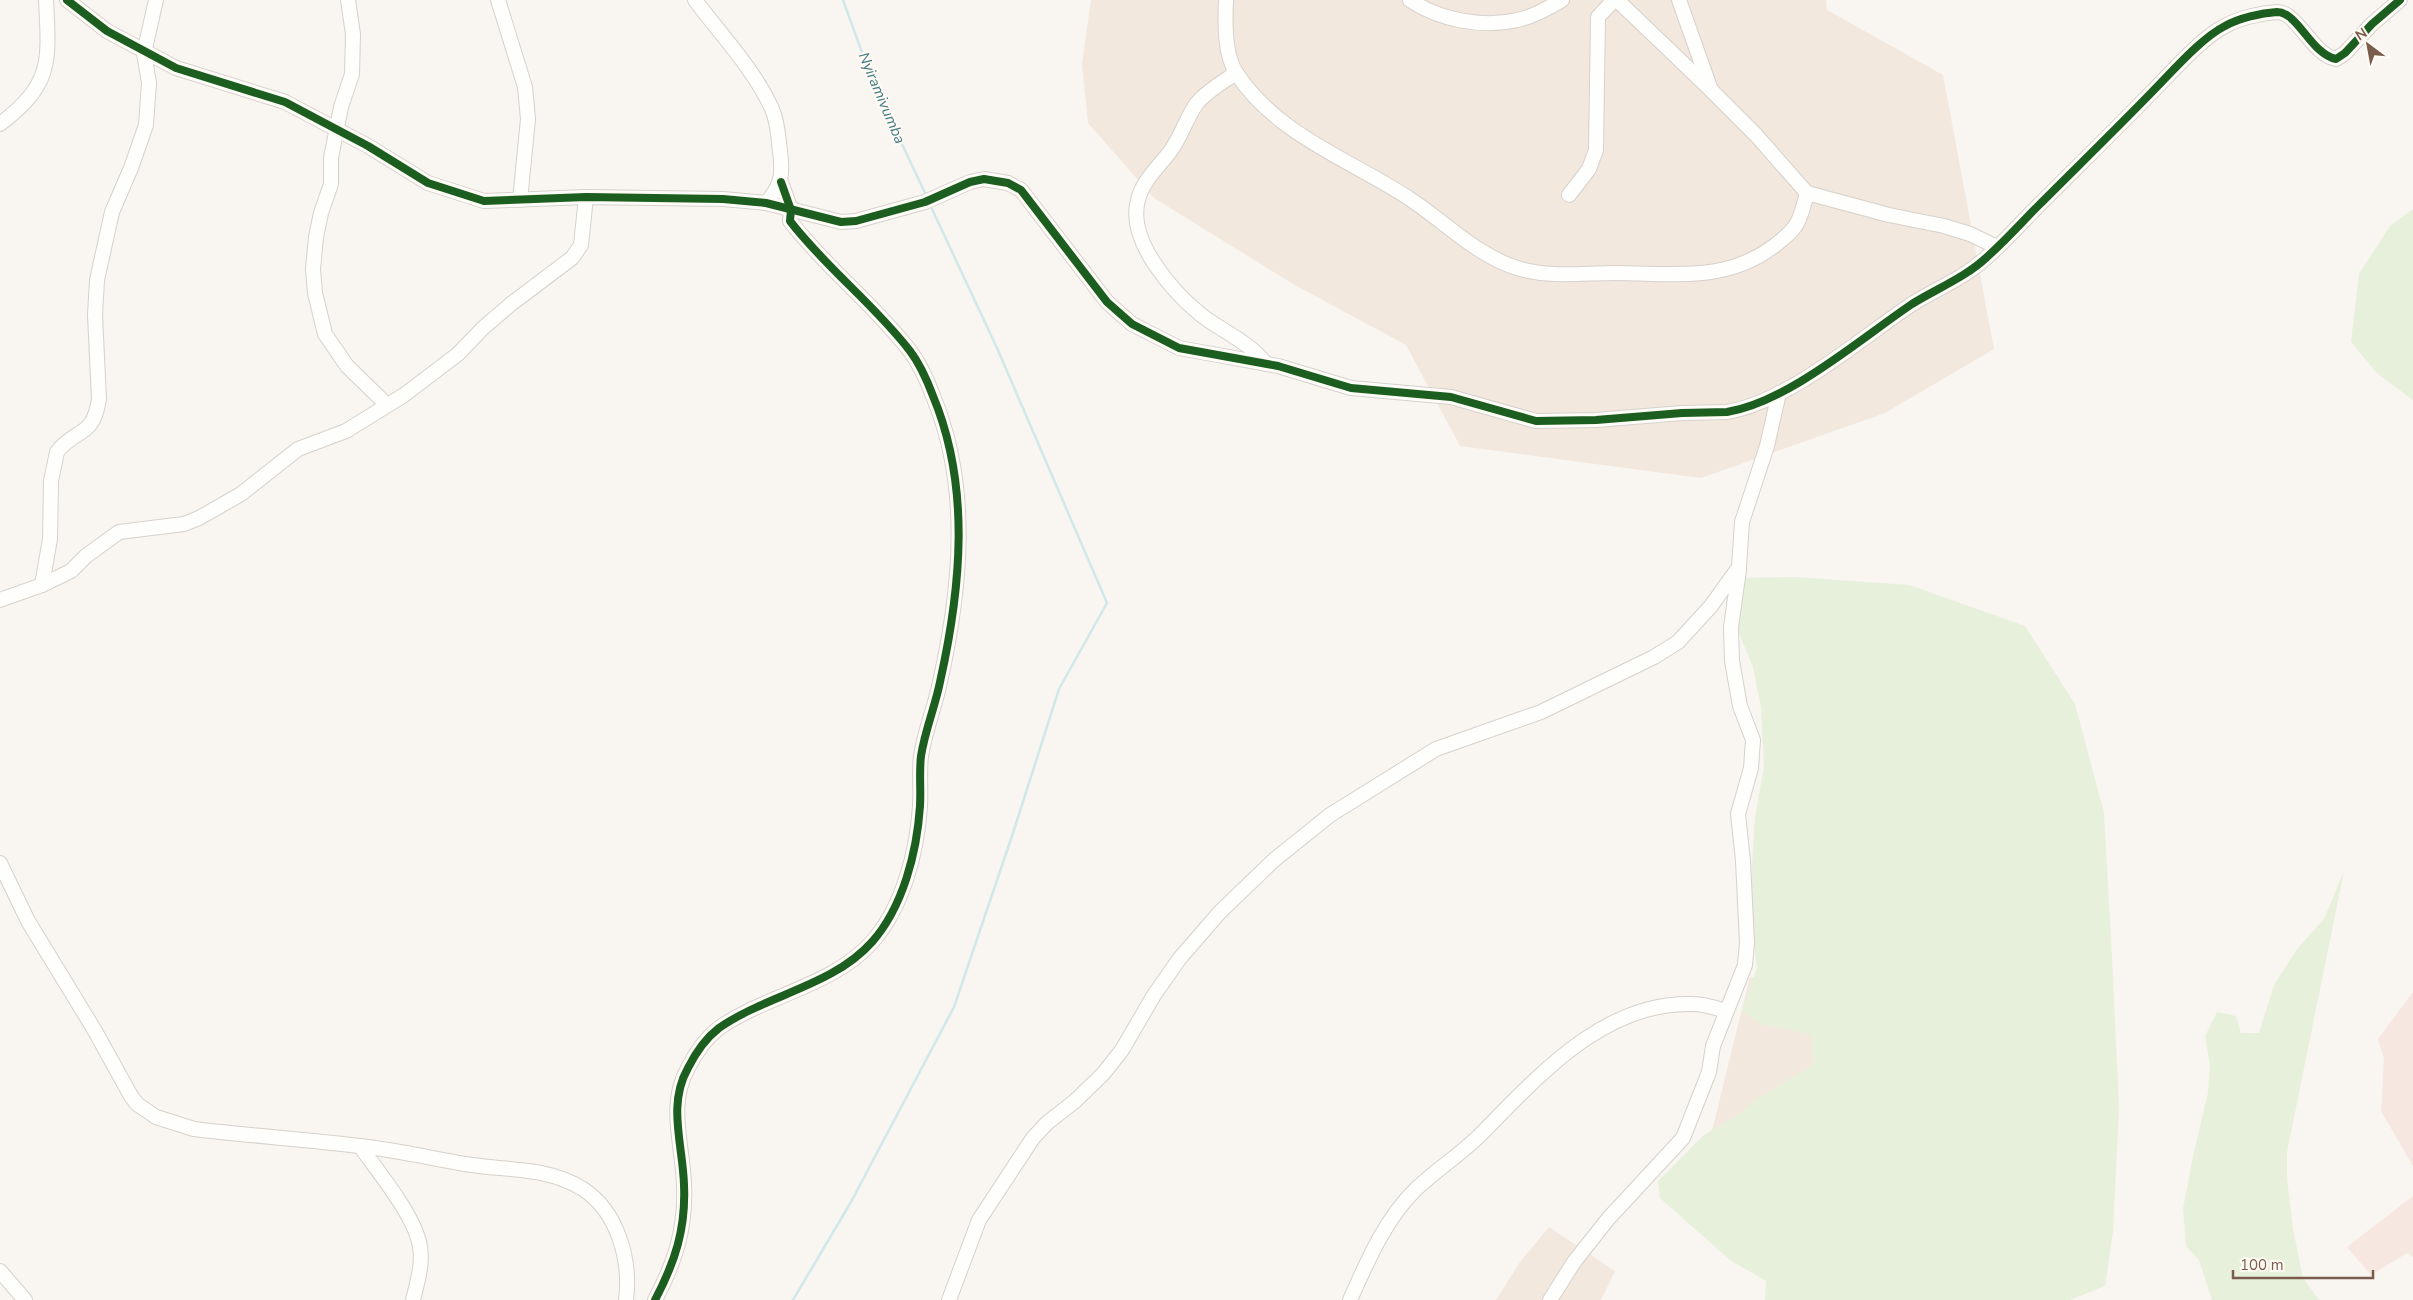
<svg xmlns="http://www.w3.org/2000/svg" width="2413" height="1300" font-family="'Nunito Sans',sans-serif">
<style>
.residential{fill:#f2e8de}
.commercial{fill:#f6e8e1}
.green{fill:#e7f0db}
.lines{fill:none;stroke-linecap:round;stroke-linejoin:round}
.stream{stroke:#d0e8ea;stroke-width:2.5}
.minor-casing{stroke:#d7d1cb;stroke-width:16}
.minor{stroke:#fefefd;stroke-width:14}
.cycleway-casing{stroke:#fffaf3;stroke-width:11}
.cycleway{stroke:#1b5e20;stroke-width:8}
.labels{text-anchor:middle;stroke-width:4.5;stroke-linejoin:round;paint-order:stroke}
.water-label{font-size:15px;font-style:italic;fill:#437c86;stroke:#fffaf3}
</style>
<rect width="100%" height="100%" fill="#f9f5f0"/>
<g class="residential">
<path d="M1091 0H1826L1827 10 1943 75 1994 349 1885 413 1701 478 1460 446 1406 345 1293 284 1154 198 1088 123 1082 64Z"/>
<path d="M1750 977 1815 991 1861 1042 1707 1151Z"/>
<path d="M1549 1227 1615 1271 1601 1300H1496L1520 1262Z"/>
</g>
<g class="commercial">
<path d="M2413 992V1166L2381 1111 2384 1059 2378 1039Z"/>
<path d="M2413 1196V1257L2407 1253 2371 1275 2347 1247Z"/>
</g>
<g class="green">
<path d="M2413 209V400L2378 374 2351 342 2359 274 2390 226Z"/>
<path d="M1795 577 1909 585 2025 626 2075 704 2104 813 2112 957 2119 1107 2113 1232 2105 1286 2070 1300H1765L1766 1281 1730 1260 1660 1198 1658 1181 1704 1135 1735 1117 1760 1097 1814 1064 1810 1034 1764 1025 1742 1011 1757 968 1752 932V865L1755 818 1764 766 1761 707 1753 667 1736 626V578Z"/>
<path d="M2344 871 2287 1152V1179L2293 1229 2303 1278 2319 1300H2212L2199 1260 2186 1246 2183 1209 2193 1156 2208 1093 2210 1066 2205 1036 2217 1012 2236 1016 2241 1033H2259L2274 985 2297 949 2324 919Z"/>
</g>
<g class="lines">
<g class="stream">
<path d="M843 0 872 80 925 193"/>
<path d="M793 1300 851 1202 954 1007 1013 833 1059 689 1107 603 997 348 932 209"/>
</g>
<defs>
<g id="minor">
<path d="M67 0 107 31 176 68 285 102 368 146 428 183 484 201 586 197 723 199 766 203 841 222 856 221 925 202 970 182 984 179 1008 183 1021 190 1107 302 1132 324 1179 348 1278 366 1351 388 1451 397 1536 421 1596 420 1682 413 1727 412C1788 402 1860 339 1912 304 1936 289 1966 277 1987 257 2005 241 2022 222 2039 205 2076 168 2114 131 2151 93 2171 73 2201 38 2225 26 2239 18 2261 13 2277 12 2298 12 2311 54 2336 59L2345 53 2372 24 2400 0"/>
<path d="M348 0 353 34 352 74 341 107 331 158V184L321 213 316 237 313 269 315 293 325 334 347 366 387 405"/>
<path d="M498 0 525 87 528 119 520 200"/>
<path d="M695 0C721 35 754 69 772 109 778 122 778 137 780 151 783 174 782 185 766 203"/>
<path d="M1226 0C1225 22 1224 55 1237 74 1277 135 1351 160 1410 199 1445 222 1476 255 1517 268 1549 278 1582 273 1615 273 1673 273 1725 283 1774 246 1782 240 1791 233 1796 225 1802 215 1804 204 1807 193"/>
<path d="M1410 0C1439 20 1482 28 1517 20 1533 17 1548 8 1562 0"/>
<path d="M1617 0 1710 89"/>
<path d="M1679 0 1711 90 1756 135 1807 193 1889 215 1944 226 1970 234 1997 247"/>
<path d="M1236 73C1223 82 1207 91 1197 103 1186 118 1181 138 1169 153 1158 167 1142 182 1138 200 1127 240 1171 290 1200 314 1221 331 1250 342 1266 364"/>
<path d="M0 124C53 84 49 61 46 0"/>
<path d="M1569 195 1589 169 1596 150 1598 17 1614 0"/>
<path d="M42 585 50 539 51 481 57 452C76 427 93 439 99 399L95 315 97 280 112 212 131 168 146 125 149 83 144 53 156 0"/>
<path d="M0 600 42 585 71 571 86 556 119 532 184 524 199 518 241 494 298 449 346 431 404 395 458 354 483 328 511 304 572 258 581 245 586 197"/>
<path d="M0 863 28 921 95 1031 131 1096 137 1104 156 1117 194 1129C250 1136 305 1139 360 1146 396 1150 430 1158 465 1164 506 1171 546 1166 583 1189 618 1212 631 1260 626 1300"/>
<path d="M360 1146C378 1172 416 1217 420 1247 423 1265 417 1283 413 1300"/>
<path d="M0 1271 25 1300"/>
<path d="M655 1300C675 1262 686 1229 684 1185 683 1145 667 1105 688 1068 695 1054 706 1038 719 1028 766 995 833 986 872 942 903 907 917 852 920 806 921 789 919 772 921 756 925 730 935 707 940 682 961 588 971 487 933 396 927 380 920 364 910 351 874 304 826 268 790 221L791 210 781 182"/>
<path d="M949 1300 979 1220 1033 1138 1047 1123 1075 1101 1103 1074 1122 1050 1154 995 1180 958 1220 912 1274 860 1330 815 1436 749 1541 712 1654 657 1678 642 1711 606 1739 567 1742 522 1767 446 1779 393"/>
<path d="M1350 1300C1367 1262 1385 1219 1416 1189 1435 1171 1458 1156 1477 1138 1536 1079 1602 1001 1693 1004 1704 1004 1716 1008 1726 1011"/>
<path d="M1550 1300 1574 1262 1608 1219 1683 1138 1709 1072 1713 1046 1745 965 1747 943 1743 861 1738 814 1751 768 1753 740 1740 706 1732 661 1731 627 1739 570"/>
</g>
</defs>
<use href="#minor" class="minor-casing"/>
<use href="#minor" class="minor"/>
<defs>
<g id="cycleway">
<path d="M67 0 107 31 176 68 285 102 368 146 428 183 484 201 586 197 723 199 766 203 841 222 856 221 925 202 970 182 984 179 1008 183 1021 190 1107 302 1132 324 1179 348 1278 366 1351 388 1451 397 1536 421 1596 420 1682 413 1727 412C1788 402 1860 339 1912 304 1936 289 1966 277 1987 257 2005 241 2022 222 2039 205 2076 168 2114 131 2151 93 2171 73 2201 38 2225 26 2239 18 2261 13 2277 12 2298 12 2311 54 2336 59L2345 53 2372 24 2400 0"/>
<path d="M655 1300C675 1262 686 1229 684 1185 683 1145 667 1105 688 1068 695 1054 706 1038 719 1028 766 995 833 986 872 942 903 907 917 852 920 806 921 789 919 772 921 756 925 730 935 707 940 682 961 588 971 487 933 396 927 380 920 364 910 351 874 304 826 268 790 221L791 210 781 182"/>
</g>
</defs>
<use href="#cycleway" class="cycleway-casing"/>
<use href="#cycleway" class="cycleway"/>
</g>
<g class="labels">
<g class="water-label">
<text transform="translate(882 98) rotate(67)" y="5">Nyiramivumba</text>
</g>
</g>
<g transform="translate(2368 45) rotate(328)" stroke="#fffaf3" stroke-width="4" paint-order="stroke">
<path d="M0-4L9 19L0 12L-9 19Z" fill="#7a5c4d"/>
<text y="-8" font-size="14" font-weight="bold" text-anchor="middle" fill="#7a5c4d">N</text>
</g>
<path d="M2233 1270v8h140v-8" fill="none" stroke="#7a5c4d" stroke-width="2.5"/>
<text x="2240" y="1270" font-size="15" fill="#7a5c4d" stroke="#fffaf3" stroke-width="4" paint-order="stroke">100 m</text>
</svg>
